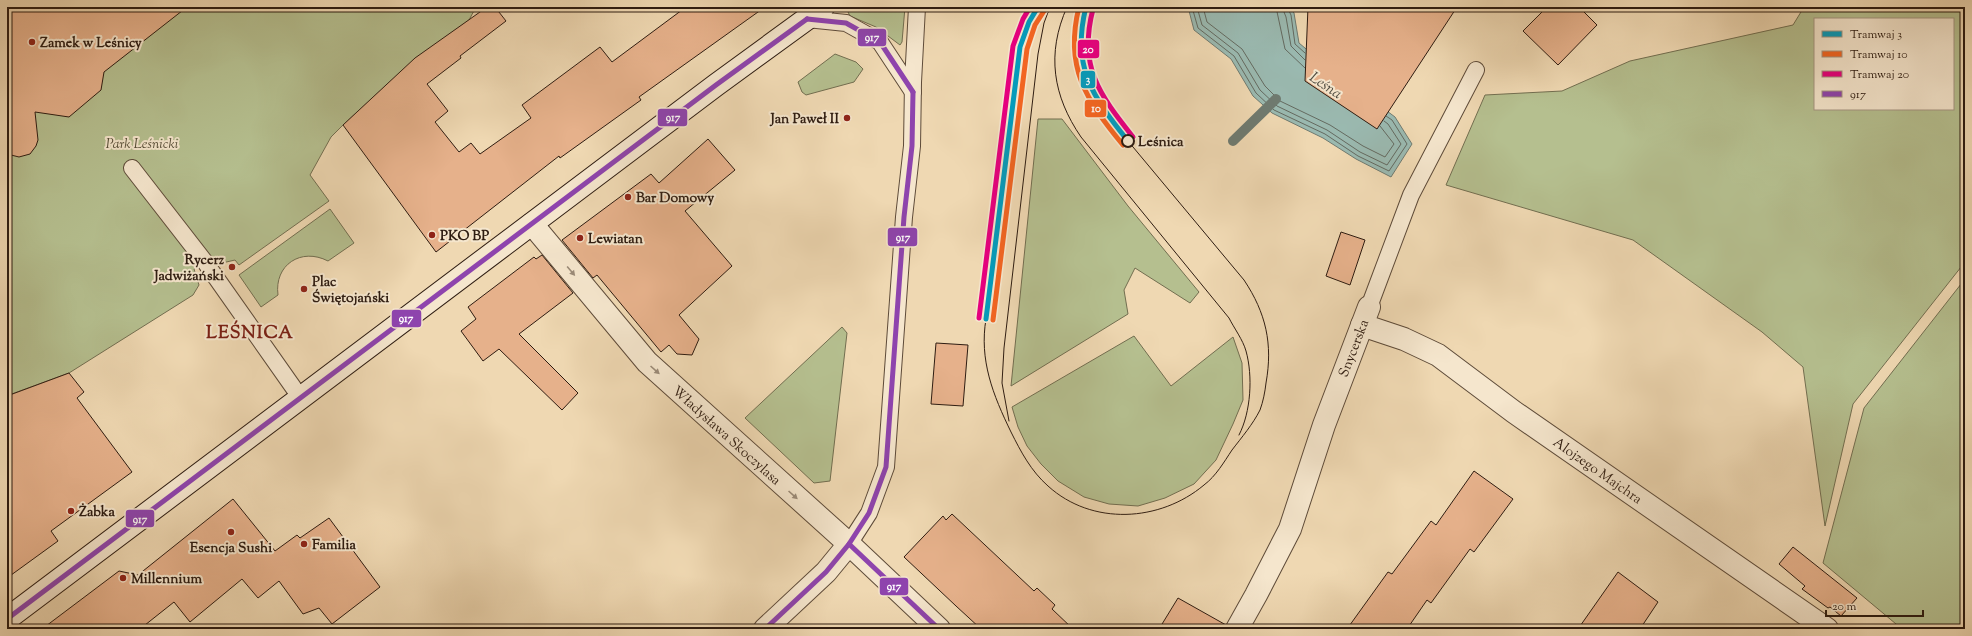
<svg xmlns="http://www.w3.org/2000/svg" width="1972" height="636" font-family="'Sorts Mill Goudy',serif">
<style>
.green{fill:#b5bf8f;stroke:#726e50;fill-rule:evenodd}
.water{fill:#9ab9b0;stroke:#6f7a70}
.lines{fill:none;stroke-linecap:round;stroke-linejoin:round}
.shore{stroke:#646a60;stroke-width:1}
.stream{stroke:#6f7a70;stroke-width:10}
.building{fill:#e6b18b;stroke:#2e1c11}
.service-casing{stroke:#5e4b39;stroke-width:18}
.minor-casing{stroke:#5e4b39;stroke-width:24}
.secondary-casing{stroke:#2e1c11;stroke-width:24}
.service{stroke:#f5e6cd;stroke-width:16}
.minor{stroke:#f5e6cd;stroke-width:22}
.secondary{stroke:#f5e6cd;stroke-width:22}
.tram{stroke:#2e1c11;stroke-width:1}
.bus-1-casing{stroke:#f5e6cd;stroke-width:8}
.bus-1{stroke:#8e44ad;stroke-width:5}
.tram-1-casing{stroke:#f5e6cd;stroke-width:8}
.tram-2-casing{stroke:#f5e6cd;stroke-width:8}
.tram-3-casing{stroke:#f5e6cd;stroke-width:8}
.tram-1{stroke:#059bbb;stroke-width:5}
.tram-2{stroke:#f26522;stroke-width:5}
.tram-3{stroke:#e5007d;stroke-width:5}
.oneway{fill:#9b8b78}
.poi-dot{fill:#8f2418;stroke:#f5e6cd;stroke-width:1.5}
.stop-dot{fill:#f5e6cd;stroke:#2e1c11;stroke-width:2}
.labels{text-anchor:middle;stroke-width:4;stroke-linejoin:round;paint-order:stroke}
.poi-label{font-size:14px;font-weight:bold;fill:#2e1c11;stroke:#f5e6cd;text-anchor:start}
.stop-label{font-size:14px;font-weight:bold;fill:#2e1c11;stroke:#f5e6cd;text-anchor:start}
.park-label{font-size:14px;font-style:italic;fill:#564d37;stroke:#f5e6cd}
.street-label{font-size:14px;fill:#2e1c11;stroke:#f5e6cd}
.water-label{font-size:15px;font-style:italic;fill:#4e4b41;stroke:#f5e6cd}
.district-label{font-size:18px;font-weight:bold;letter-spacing:1px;fill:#7a1f14;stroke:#f5e6cd}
.line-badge{stroke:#f5e6cd;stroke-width:1.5}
.badge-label{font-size:11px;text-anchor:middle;font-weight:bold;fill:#fff}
</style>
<rect width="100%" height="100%" fill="#efd8b2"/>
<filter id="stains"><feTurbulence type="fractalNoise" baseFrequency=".005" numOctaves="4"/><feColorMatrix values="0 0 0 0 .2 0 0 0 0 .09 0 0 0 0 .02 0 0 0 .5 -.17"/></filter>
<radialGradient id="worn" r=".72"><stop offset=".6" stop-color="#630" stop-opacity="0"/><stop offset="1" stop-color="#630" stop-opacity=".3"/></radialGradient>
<g class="green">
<path d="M7 7H476L469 20 393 79 343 125 331 137 310 175 329 201 239 265 235 260 222 263 213 258 194 269 199 285 193 295 69 373 9 395 7 394Z"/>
<path d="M854 7H905L902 42 900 45 876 27 850 16 848 12Z"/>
<path d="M1804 7H1965V262L1853 404 1825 526 1803 367 1762 332 1633 240 1446 185 1485 95 1562 91 1630 61 1793 25ZM1815 19H1953V109H1815Z"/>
<path d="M835 54 856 62 863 69 854 82 806 95 802 92 798 82Z"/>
<path d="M1038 119H1062L1128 206 1199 292 1190 303 1135 268 1124 290 1128 314 1011 386Z"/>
<path d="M330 209 354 243 328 261C301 247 274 265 278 295L261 307 239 275Z"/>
<path d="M1965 279V629H1902L1823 563 1864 408Z"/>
<path d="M842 327 847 333 830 481 814 483 745 418Z"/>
<path d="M1134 336 1171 386 1233 337 1242 363 1243 400 1233 424 1216 460 1194 484 1165 498 1138 506 1109 504 1084 497 1058 481 1041 464 1027 446 1018 427 1012 407Z"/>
</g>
<path class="water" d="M1188 7H1290L1294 13 1299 43 1324 64 1395 117 1412 144 1391 177 1356 159 1323 138 1272 113 1253 96 1231 59 1194 30Z"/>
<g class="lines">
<g class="shore">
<path d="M1192 7 1198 28 1234 56 1256 93 1274 110 1325 134 1358 156 1389 171 1407 144 1392 120 1386 116"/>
<path d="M1197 7 1202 25 1238 53 1260 90 1277 106 1327 130 1360 152 1387 165 1401 144 1388 124 1384 121"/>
<path d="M1203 7 1207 22 1242 49 1265 86 1280 101 1330 125 1363 146 1385 157 1394 144 1380 126"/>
<path d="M1276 7 1285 49 1305 68"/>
<path d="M1282 7 1286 17 1291 46 1305 60"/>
<path d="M1287 7 1291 15 1295 44 1305 53"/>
</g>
<path class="stream" d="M1233 141 1276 99"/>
</g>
<g class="building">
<path d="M7 7H187L104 72 101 90 69 117 35 112 38 140 36 146 30 154 19 157 7 154Z"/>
<path d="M487 7H495L506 21 460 56 461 58 427 84 448 111 435 122 459 152 471 143 480 154 531 118 522 105 600 47 612 62 686 7H765L639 97 641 100 560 158 559 156 436 252 343 125 415 58Z"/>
<path d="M1308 7H1457L1377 129 1305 81Z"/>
<path d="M1547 7H1579L1597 25 1558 65 1523 31Z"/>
<path d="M708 139 735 170 685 211 732 266 679 315 699 339 692 355 677 354 669 345 661 352 597 275 593 278 562 240 651 174 659 183Z"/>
<path d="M1341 232 1365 240 1350 285 1326 276Z"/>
<path d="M542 255 573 293 519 334 578 393 562 410 499 349 483 361 461 331 476 319 468 307 534 257 536 259Z"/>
<path d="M936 343 968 345 963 406 931 404Z"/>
<path d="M69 373 84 392 77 398 132 472 51 531 58 541 7 578V396Z"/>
<path d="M1474 471 1513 499 1474 552 1470 549 1431 603 1427 600 1407 629H1347L1388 572 1392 574 1431 521 1436 525Z"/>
<path d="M233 499 275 551 297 535 300 538 329 518 380 587 332 624 319 608 303 614 279 581 258 598 242 579 190 622 174 602 140 629H42L119 571 138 575Z"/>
<path d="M952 514 1034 591 1037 588 1055 605 1052 609 1073 629H981L956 606 904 557 943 516 946 520Z"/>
<path d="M1793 547 1857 598 1841 616 1830 607 1828 608 1802 589 1805 586 1779 564Z"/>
<path d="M1618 572 1658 602 1640 629H1578Z"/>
<path d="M1178 598 1226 625 1225 629H1159Z"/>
</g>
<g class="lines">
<defs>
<g id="service">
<path d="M807 19 846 23 880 42 913 92"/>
<path d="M132 168 205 262 300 397"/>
<path d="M1369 307 1411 195 1476 70"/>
<path d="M849 544 869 513 886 467 904 217 912 146 913 82 917 7"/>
</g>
<g id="minor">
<path d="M532 224 647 362 849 544 939 629"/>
<path d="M1362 325 1404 339 1438 355 1514 412 1827 629"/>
<path d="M765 629 826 572 849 544"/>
<path d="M1237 629 1256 595 1290 529 1324 425 1369 307"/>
</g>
<path id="secondary" d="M7 619 716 85 823 7"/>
</defs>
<use href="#service" class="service-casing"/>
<use href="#minor" class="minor-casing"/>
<use href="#secondary" class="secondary-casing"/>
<use href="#service" class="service"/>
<use href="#minor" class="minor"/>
<use href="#secondary" class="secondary"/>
<g class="tram">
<path d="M1067 7C1046 54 1053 96 1081 137L1229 318C1234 328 1243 340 1246 351 1253 376 1251 412 1239 435"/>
<path d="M986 319C979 360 993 395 1011 432 1021 452 1031 471 1048 486 1092 526 1160 522 1204 485 1216 476 1224 462 1232 450 1242 437 1253 424 1260 410 1263 402 1265 392 1266 383 1273 344 1266 313 1244 280L1128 141"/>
<path d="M1009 421 1002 383 1004 348 1038 54 1044 23 1050 7"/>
</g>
<defs>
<g id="bus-1">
<path d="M807 19 846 23 880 42 913 92"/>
<path d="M849 544 939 629"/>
<path d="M7 619 716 85 807 19"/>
<path d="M765 629 826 572 849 544 869 513 886 467 904 217 912 146 913 92"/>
</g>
</defs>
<use href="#bus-1" class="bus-1-casing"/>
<use href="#bus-1" class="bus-1"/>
<defs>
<g id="tram-1">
<path d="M1086 7C1071 66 1092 96 1128 141"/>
<path d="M986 319 1020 47 1029 22 1038 7"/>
</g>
<g id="tram-2">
<path d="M1079 7C1064 67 1086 100 1123 145"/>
<path d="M993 320 1027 49 1035 25 1044 11"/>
</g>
<g id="tram-3">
<path d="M1093 9C1078 66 1099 94 1133 137"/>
<path d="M979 318 1013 46 1023 19 1030 7"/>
</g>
</defs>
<use href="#tram-1" class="tram-1-casing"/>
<use href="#tram-2" class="tram-2-casing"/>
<use href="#tram-3" class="tram-3-casing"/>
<use href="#tram-1" class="tram-1"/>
<use href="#tram-2" class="tram-2"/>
<use href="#tram-3" class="tram-3"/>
</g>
<defs><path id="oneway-solid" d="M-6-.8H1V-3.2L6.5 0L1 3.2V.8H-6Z"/></defs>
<g class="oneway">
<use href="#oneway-solid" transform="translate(571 271) rotate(50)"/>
<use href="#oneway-solid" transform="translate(655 370) rotate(42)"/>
<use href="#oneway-solid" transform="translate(793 495) rotate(42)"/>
</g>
<g class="poi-dot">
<circle cx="32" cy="42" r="4"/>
<circle cx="847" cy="118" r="4"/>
<circle cx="628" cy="197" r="4"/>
<circle cx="432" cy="235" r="4"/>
<circle cx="580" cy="238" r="4"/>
<circle cx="232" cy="267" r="4"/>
<circle cx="304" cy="289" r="4"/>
<circle cx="71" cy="511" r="4"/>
<circle cx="231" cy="532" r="4"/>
<circle cx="304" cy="544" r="4"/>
<circle cx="123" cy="578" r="4"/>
</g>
<circle class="stop-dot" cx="1128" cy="141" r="6"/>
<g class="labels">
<g class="poi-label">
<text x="40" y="47">Zamek w Leśnicy</text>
<text x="839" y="123" text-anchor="end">Jan Paweł II</text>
<text x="636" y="202">Bar Domowy</text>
<text x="440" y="240">PKO BP</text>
<text x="588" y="243">Lewiatan</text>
<text x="224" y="264" text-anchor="end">Rycerz<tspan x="224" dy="16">Jadwiżański</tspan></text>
<text x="312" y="286">Plac<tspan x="312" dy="16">Świętojański</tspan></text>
<text x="79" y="516">Żabka</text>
<text x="312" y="549">Familia</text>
<text x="231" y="552" text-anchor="middle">Esencja Sushi</text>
<text x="131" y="583">Millennium</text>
</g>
<g class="stop-label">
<text x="1138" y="146">Leśnica</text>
</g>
<g class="park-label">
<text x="142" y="148">Park Leśnicki</text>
</g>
<g class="street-label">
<text transform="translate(1353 348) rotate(-69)" y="5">Snycerska</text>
<text transform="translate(727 435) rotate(42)" y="5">Władysława Skoczylasa</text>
<text transform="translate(1598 470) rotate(35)" y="5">Alojzego Majchra</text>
</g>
<g class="water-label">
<text transform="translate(1326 85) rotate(34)" y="5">Leśna</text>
</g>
<g class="district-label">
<text x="250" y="338">LEŚNICA</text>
</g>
</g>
<g class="line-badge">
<rect x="857" y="28" width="30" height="19" rx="4" fill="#8e44ad"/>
<rect x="1077" y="39" width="23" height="20" rx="4" fill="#e5007d"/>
<rect x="1080" y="70" width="16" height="19" rx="4" fill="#059bbb"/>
<rect x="1084" y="99" width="23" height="19" rx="4" fill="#f26522"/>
<rect x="657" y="108" width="31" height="19" rx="4" fill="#8e44ad"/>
<rect x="887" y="227" width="31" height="20" rx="4" fill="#8e44ad"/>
<rect x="391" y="309" width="31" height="19" rx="4" fill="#8e44ad"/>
<rect x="125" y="509" width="30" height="19" rx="4" fill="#8e44ad"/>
<rect x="879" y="577" width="30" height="19" rx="4" fill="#8e44ad"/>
</g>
<g class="badge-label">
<text x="872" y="41">917</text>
<text x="1088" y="53">20</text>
<text x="1088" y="83">3</text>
<text x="1096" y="112">10</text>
<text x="673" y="121">917</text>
<text x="903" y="241">917</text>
<text x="406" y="322">917</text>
<text x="140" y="523">917</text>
<text x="894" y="590">917</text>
</g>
<rect width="1972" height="636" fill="none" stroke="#efd8b2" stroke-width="24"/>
<rect x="8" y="8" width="1956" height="620" fill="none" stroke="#2e1c11" stroke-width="2"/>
<rect x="12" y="12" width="1948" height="612" fill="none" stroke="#2e1c11"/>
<rect x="1814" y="18" width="140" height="92" fill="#f5e6cd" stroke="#a59582"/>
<rect x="1822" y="31" width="20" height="6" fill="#059bbb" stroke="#a59582"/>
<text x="1850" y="38" font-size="12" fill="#2e1c11">Tramwaj 3</text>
<rect x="1822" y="51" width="20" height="6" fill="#f26522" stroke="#a59582"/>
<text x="1850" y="58" font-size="12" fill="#2e1c11">Tramwaj 10</text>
<rect x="1822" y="71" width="20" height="6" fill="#e5007d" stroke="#a59582"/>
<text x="1850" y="78" font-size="12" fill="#2e1c11">Tramwaj 20</text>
<rect x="1822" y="91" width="20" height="6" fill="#8e44ad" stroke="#a59582"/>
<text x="1850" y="98" font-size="12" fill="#2e1c11">917</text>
<path d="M1826 610v6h97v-6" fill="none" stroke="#2e1c11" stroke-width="2"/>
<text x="1832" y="610" font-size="12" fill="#2e1c11" stroke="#f5e6cd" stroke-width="3" paint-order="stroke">20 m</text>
<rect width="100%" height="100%" filter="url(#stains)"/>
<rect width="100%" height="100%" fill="url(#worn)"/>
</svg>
